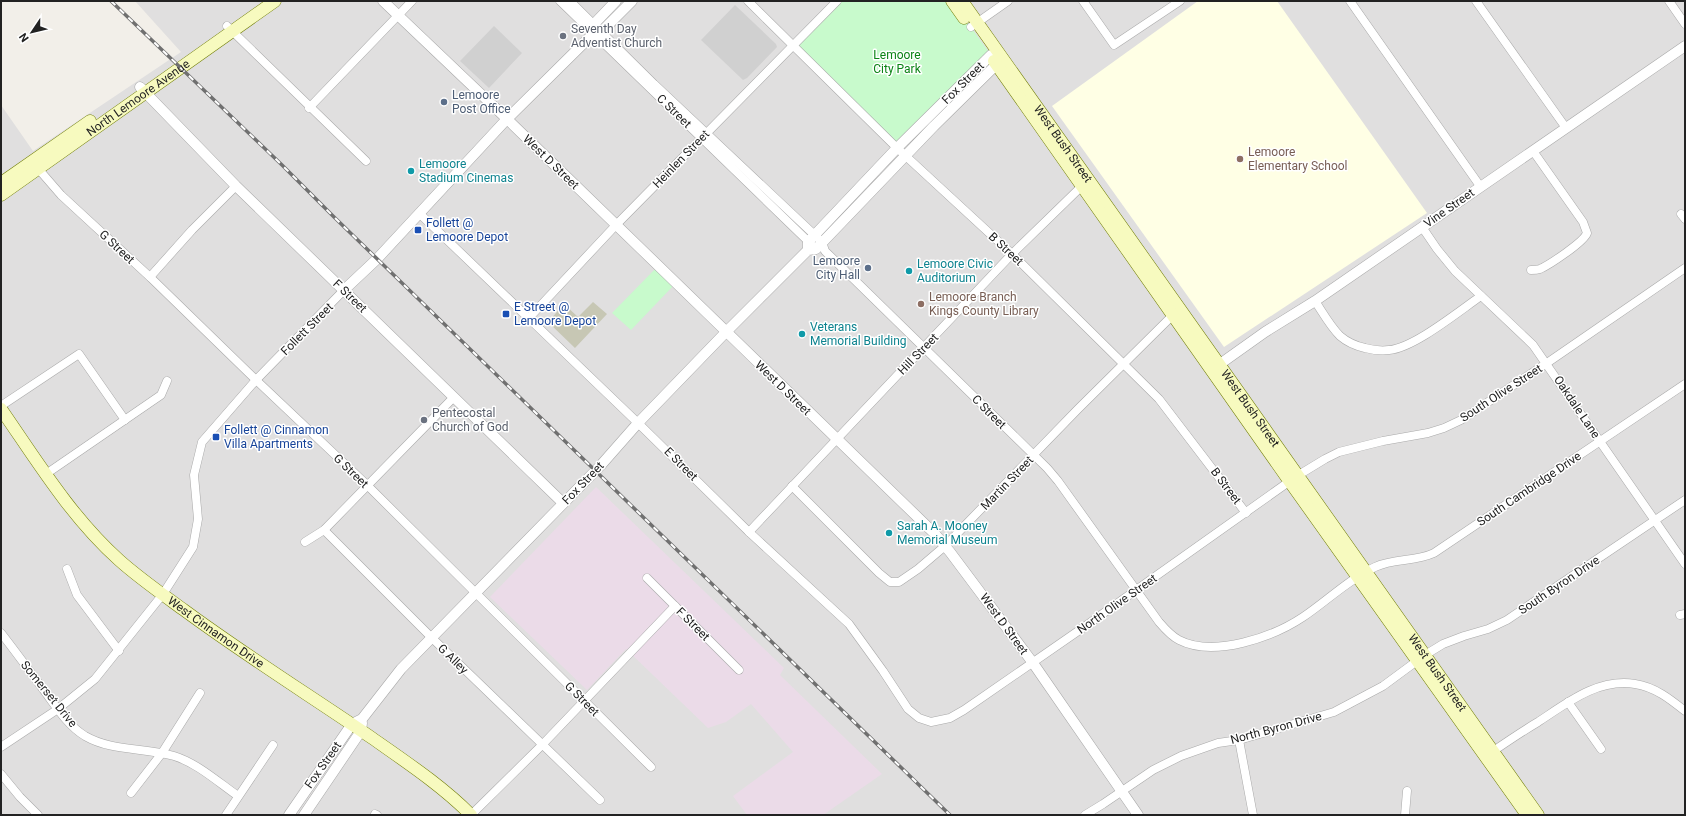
<svg xmlns="http://www.w3.org/2000/svg" width="1686" height="816" font-family="Roboto,sans-serif">
<style>
.residential{fill:#e0dfdf}
.industrial{fill:#ebdbe8}
.education{fill:#ffffe5}
.religious{fill:#d0d0d0}
.construction{fill:#c7c7b4}
.park{fill:#c8facc}
.lines{fill:none;stroke-linecap:round;stroke-linejoin:round}
.minor-casing{stroke:#a9a9a9;stroke-width:9}
.tertiary-casing{stroke:#a9a9a9;stroke-width:11}
.secondary-casing{stroke:#707d05;stroke-width:13}
.minor{stroke:#fff;stroke-width:8}
.tertiary{stroke:#fff;stroke-width:10}
.secondary{stroke:#f7fabf;stroke-width:12}
.rail-casing{stroke:#707070;stroke-width:3.5}
.rail{stroke:#fff;stroke-width:2;stroke-dasharray:6;stroke-linecap:butt}
.worship-dot{fill:#6b7280;stroke:#fff;stroke-width:1.5}
.service-dot{fill:#5c6f8a;stroke:#fff;stroke-width:1.5}
.education-dot{fill:#8d6e63;stroke:#fff;stroke-width:1.5}
.culture-dot{fill:#0f9aa8;stroke:#fff;stroke-width:1.5}
.transit-dot{fill:#1a4fb4;stroke:#fff;stroke-width:1.5}
.labels{text-anchor:middle;stroke-width:3;stroke-linejoin:round;paint-order:stroke}
.worship-label{font-size:12px;fill:#5b616d;stroke:#fff;text-anchor:start}
.park-label{font-size:12px;fill:#0c8416;stroke:#fff}
.street-label{font-size:12px;fill:#222;stroke:#fff}
.service-label{font-size:12px;fill:#4e5e75;stroke:#fff;text-anchor:start}
.education-label{font-size:12px;fill:#785e54;stroke:#fff;text-anchor:start}
.culture-label{font-size:12px;fill:#0d838f;stroke:#fff;text-anchor:start}
.transit-label{font-size:12px;fill:#164399;stroke:#fff;text-anchor:start}
</style>
<rect width="100%" height="100%" fill="#f2efe9"/>
<path class="residential" d="M135 1H1685V815H1V105L33 151 181 52Z"/>
<path class="industrial" d="M596 487 784 668 780 675 882 774 823 815H747L733 796 793 752 751 704 726 722 708 728 626 649 587 690 490 597Z"/>
<path class="education" d="M1198 1H1277L1427 213 1224 347 1052 106Z"/>
<g class="religious">
<path d="M735 5 776 44 777 47 747 78 743 80 701 40Z"/>
<path d="M494 26 522 53 489 88 460 61Z"/>
</g>
<path class="construction" d="M593 302 607 314 575 348 548 322 564 304 578 317Z"/>
<g class="park">
<path d="M837 1H952L991 55 897 148 793 46Z"/>
<path d="M658 266 676 283 631 330 612 313Z"/>
</g>
<g class="lines">
<defs>
<g id="minor">
<path d="M560 1 813 246"/>
<path d="M570 1 654 84 822 242 825 251 1047 468 1058 481 1159 622C1165 629 1171 636 1179 640 1214 658 1273 637 1303 617 1327 601 1349 579 1375 567 1394 558 1415 562 1434 553L1685 384"/>
<path d="M748 1 896 147 1012 254 1159 399 1246 513"/>
<path d="M1083 1 1114 45 1180 1"/>
<path d="M1350 1 1480 186"/>
<path d="M1476 1 1566 128"/>
<path d="M1669 1 1685 24"/>
<path d="M227 26 366 161"/>
<path d="M971 27 1008 1"/>
<path d="M309 108 412 1"/>
<path d="M35 165 61 195 150 277 256 380 367 485 651 767"/>
<path d="M419 213 638 423 749 532 849 624 883 671 908 709 919 718 931 722 950 718 964 710 1084 627 1297 476 1325 459 1339 452 1383 441 1428 433 1444 428 1461 420 1547 363 1685 268"/>
<path d="M1681 214 1685 219"/>
<path d="M1422 227 1437 249 1455 271 1533 345 1685 564"/>
<path d="M1531 270C1534 270 1537 270 1540 269 1549 265 1584 242 1587 233L1583 222 1533 151"/>
<path d="M150 277 192 230 236 186"/>
<path d="M1315 301C1323 313 1330 326 1340 336 1347 342 1356 346 1365 348 1373 350 1381 351 1389 350 1414 348 1459 311 1481 296"/>
<path d="M528 319 616 225 837 1"/>
<path d="M1 406 79 354 125 420"/>
<path d="M46 474 161 395 167 381"/>
<path d="M792 486 879 573 890 582H899L918 569 945 546 1078 409 1175 313"/>
<path d="M324 530 432 638 600 800"/>
<path d="M749 532 1012 254 1084 184"/>
<path d="M305 542 324 530 453 398"/>
<path d="M67 569 77 595 119 651"/>
<path d="M647 578 739 670"/>
<path d="M1680 615 1685 614"/>
<path d="M1 633C15 651 29 670 43 689 55 705 67 725 85 736 113 752 144 747 174 756 197 763 218 782 238 796"/>
<path d="M1568 702 1601 749"/>
<path d="M1239 740 1253 815"/>
<path d="M1 747 58 709 95 679 163 594 193 547 198 519 194 475 202 442 256 380 344 290"/>
<path d="M1489 754C1505 743 1521 732 1538 722 1567 703 1598 678 1635 684 1655 687 1670 699 1685 711"/>
<path d="M1 774 20 797 38 815"/>
<path d="M131 793 162 753 200 693"/>
<path d="M375 814 377 815"/>
<path d="M226 815 273 745"/>
<path d="M471 815 542 745 675 606"/>
<path d="M1085 815 1103 804 1153 770 1181 756 1218 743 1239 740 1334 712 1383 686 1425 655 1443 644 1464 636 1488 629 1507 620 1685 500"/>
<path d="M1405 815 1407 791"/>
</g>
<g id="tertiary">
<path d="M383 1 507 119 935 534 950 552 1033 663 1138 815"/>
<path d="M594 33 602 31 632 1"/>
<path d="M140 87 236 186 563 503"/>
<path d="M344 290 377 259 507 119 594 33V24L616 1"/>
<path d="M1213 369 1265 332 1315 301 1685 46"/>
<path d="M289 815 352 724 362 719 401 669 601 465 638 423 726 332 808 250 816 249 934 126 997 64 1000 54 991 55 897 148 808 242V250"/>
<path d="M304 815 361 731 362 723"/>
</g>
<g id="secondary">
<path d="M952 1 964 18"/>
<path id="s1" d="M962 1 1538 815"/>
<path d="M994 61 1290 482 1527 815"/>
<path d="M1 183 90 121"/>
<path id="s2" d="M1 195 275 1"/>
<path id="s3" d="M1 409C37 461 71 517 119 560 139 578 162 594 184 610 245 655 309 695 372 738 406 762 441 785 471 815"/>
</g>
</defs>
<use href="#minor" class="minor-casing"/>
<use href="#tertiary" class="tertiary-casing"/>
<use href="#secondary" class="secondary-casing"/>
<use href="#minor" class="minor"/>
<use href="#tertiary" class="tertiary"/>
<use href="#secondary" class="secondary"/>
<defs>
<path id="rail" d="M111 1 282 165 334 217 950 815"/>
</defs>
<use href="#rail" class="rail-casing"/>
<use href="#rail" class="rail"/>
</g>
<g class="worship-dot">
<circle cx="563" cy="36" r="4"/>
<circle cx="424" cy="420" r="4"/>
</g>
<g class="service-dot">
<circle cx="444" cy="102" r="4"/>
<circle cx="868" cy="268" r="4"/>
</g>
<g class="education-dot">
<circle cx="1240" cy="159" r="4"/>
<circle cx="921" cy="304" r="4"/>
</g>
<g class="culture-dot">
<circle cx="411" cy="171" r="4"/>
<circle cx="909" cy="271" r="4"/>
<circle cx="802" cy="334" r="4"/>
<circle cx="889" cy="533" r="4"/>
</g>
<g class="transit-dot">
<rect x="414" y="226" width="8" height="8" rx="2"/>
<rect x="502" y="310" width="8" height="8" rx="2"/>
<rect x="212" y="433" width="8" height="8" rx="2"/>
</g>
<g class="labels">
<g class="worship-label">
<text x="571" y="33">Seventh Day<tspan x="571" dy="14">Adventist Church</tspan></text>
<text x="432" y="417">Pentecostal<tspan x="432" dy="14">Church of God</tspan></text>
</g>
<g class="park-label">
<text x="897" y="59">Lemoore<tspan x="897" dy="14">City Park</tspan></text>
</g>
<g class="street-label">
<text transform="translate(963 83) rotate(-45)" y="4">Fox Street</text>
<text dy="4" stroke="none"><textPath href="#s2" startOffset="168">North Lemoore Avenue</textPath></text>
<text transform="translate(674 111) rotate(44)" y="4">C Street</text>
<text dy="4" stroke="none"><textPath href="#s1" startOffset="175">West Bush Street</textPath></text>
<text transform="translate(681 159) rotate(-46)" y="4">Heinlen Street</text>
<text transform="translate(551 162) rotate(44)" y="4">West D Street</text>
<text transform="translate(1449 208) rotate(-35)" y="4">Vine Street</text>
<text transform="translate(117 247) rotate(43)" y="4">G Street</text>
<text transform="translate(1006 249) rotate(43)" y="4">B Street</text>
<text transform="translate(350 296) rotate(44)" y="4">F Street</text>
<text transform="translate(307 329) rotate(-45)" y="4">Follett Street</text>
<text transform="translate(918 354) rotate(-46)" y="4">Hill Street</text>
<text transform="translate(783 388) rotate(44)" y="4">West D Street</text>
<text transform="translate(1501 393) rotate(-33)" y="4">South Olive Street</text>
<text transform="translate(1577 407) rotate(56)" y="4">Oakdale Lane</text>
<text dy="4" stroke="none"><textPath href="#s1" startOffset="499">West Bush Street</textPath></text>
<text transform="translate(989 412) rotate(45)" y="4">C Street</text>
<text transform="translate(681 464) rotate(45)" y="4">E Street</text>
<text transform="translate(351 471) rotate(44)" y="4">G Street</text>
<text transform="translate(583 483) rotate(-46)" y="4">Fox Street</text>
<text transform="translate(1007 483) rotate(-46)" y="4">Martin Street</text>
<text transform="translate(1226 486) rotate(53)" y="4">B Street</text>
<text transform="translate(1529 489) rotate(-34)" y="4">South Cambridge Drive</text>
<text transform="translate(1559 585) rotate(-34)" y="4">South Byron Drive</text>
<text transform="translate(1117 604) rotate(-35)" y="4">North Olive Street</text>
<text transform="translate(693 624) rotate(45)" y="4">F Street</text>
<text transform="translate(1004 624) rotate(54)" y="4">West D Street</text>
<text dy="4" stroke="none"><textPath href="#s3" startOffset="313">West Cinnamon Drive</textPath></text>
<text transform="translate(453 659) rotate(44)" y="4">G Alley</text>
<text dy="4" stroke="none"><textPath href="#s1" startOffset="823">West Bush Street</textPath></text>
<text transform="translate(49 694) rotate(51)" y="4">Somerset Drive</text>
<text transform="translate(582 699) rotate(45)" y="4">G Street</text>
<text transform="translate(1276 728) rotate(-15)" y="4">North Byron Drive</text>
<text transform="translate(323 765) rotate(-55)" y="4">Fox Street</text>
</g>
<g class="service-label">
<text x="452" y="99">Lemoore<tspan x="452" dy="14">Post Office</tspan></text>
<text x="860" y="265" text-anchor="end">Lemoore<tspan x="860" dy="14">City Hall</tspan></text>
</g>
<g class="education-label">
<text x="1248" y="156">Lemoore<tspan x="1248" dy="14">Elementary School</tspan></text>
<text x="929" y="301">Lemoore Branch<tspan x="929" dy="14">Kings County Library</tspan></text>
</g>
<g class="culture-label">
<text x="419" y="168">Lemoore<tspan x="419" dy="14">Stadium Cinemas</tspan></text>
<text x="917" y="268">Lemoore Civic<tspan x="917" dy="14">Auditorium</tspan></text>
<text x="810" y="331">Veterans<tspan x="810" dy="14">Memorial Building</tspan></text>
<text x="897" y="530">Sarah A. Mooney<tspan x="897" dy="14">Memorial Museum</tspan></text>
</g>
<g class="transit-label">
<text x="426" y="227">Follett @<tspan x="426" dy="14">Lemoore Depot</tspan></text>
<text x="514" y="311">E Street @<tspan x="514" dy="14">Lemoore Depot</tspan></text>
<text x="224" y="434">Follett @ Cinnamon<tspan x="224" dy="14">Villa Apartments</tspan></text>
</g>
</g>
<rect width="1686" height="816" fill="none" stroke="#222222" stroke-width="4"/>
<g transform="translate(32 32) rotate(235)" stroke="#ffffff" stroke-width="3" paint-order="stroke">
<path d="M0-3L7 15L0 10L-7 15Z" fill="#222222"/>
<text y="-6" font-size="11" font-weight="bold" text-anchor="middle" fill="#222222">N</text>
</g>
</svg>
